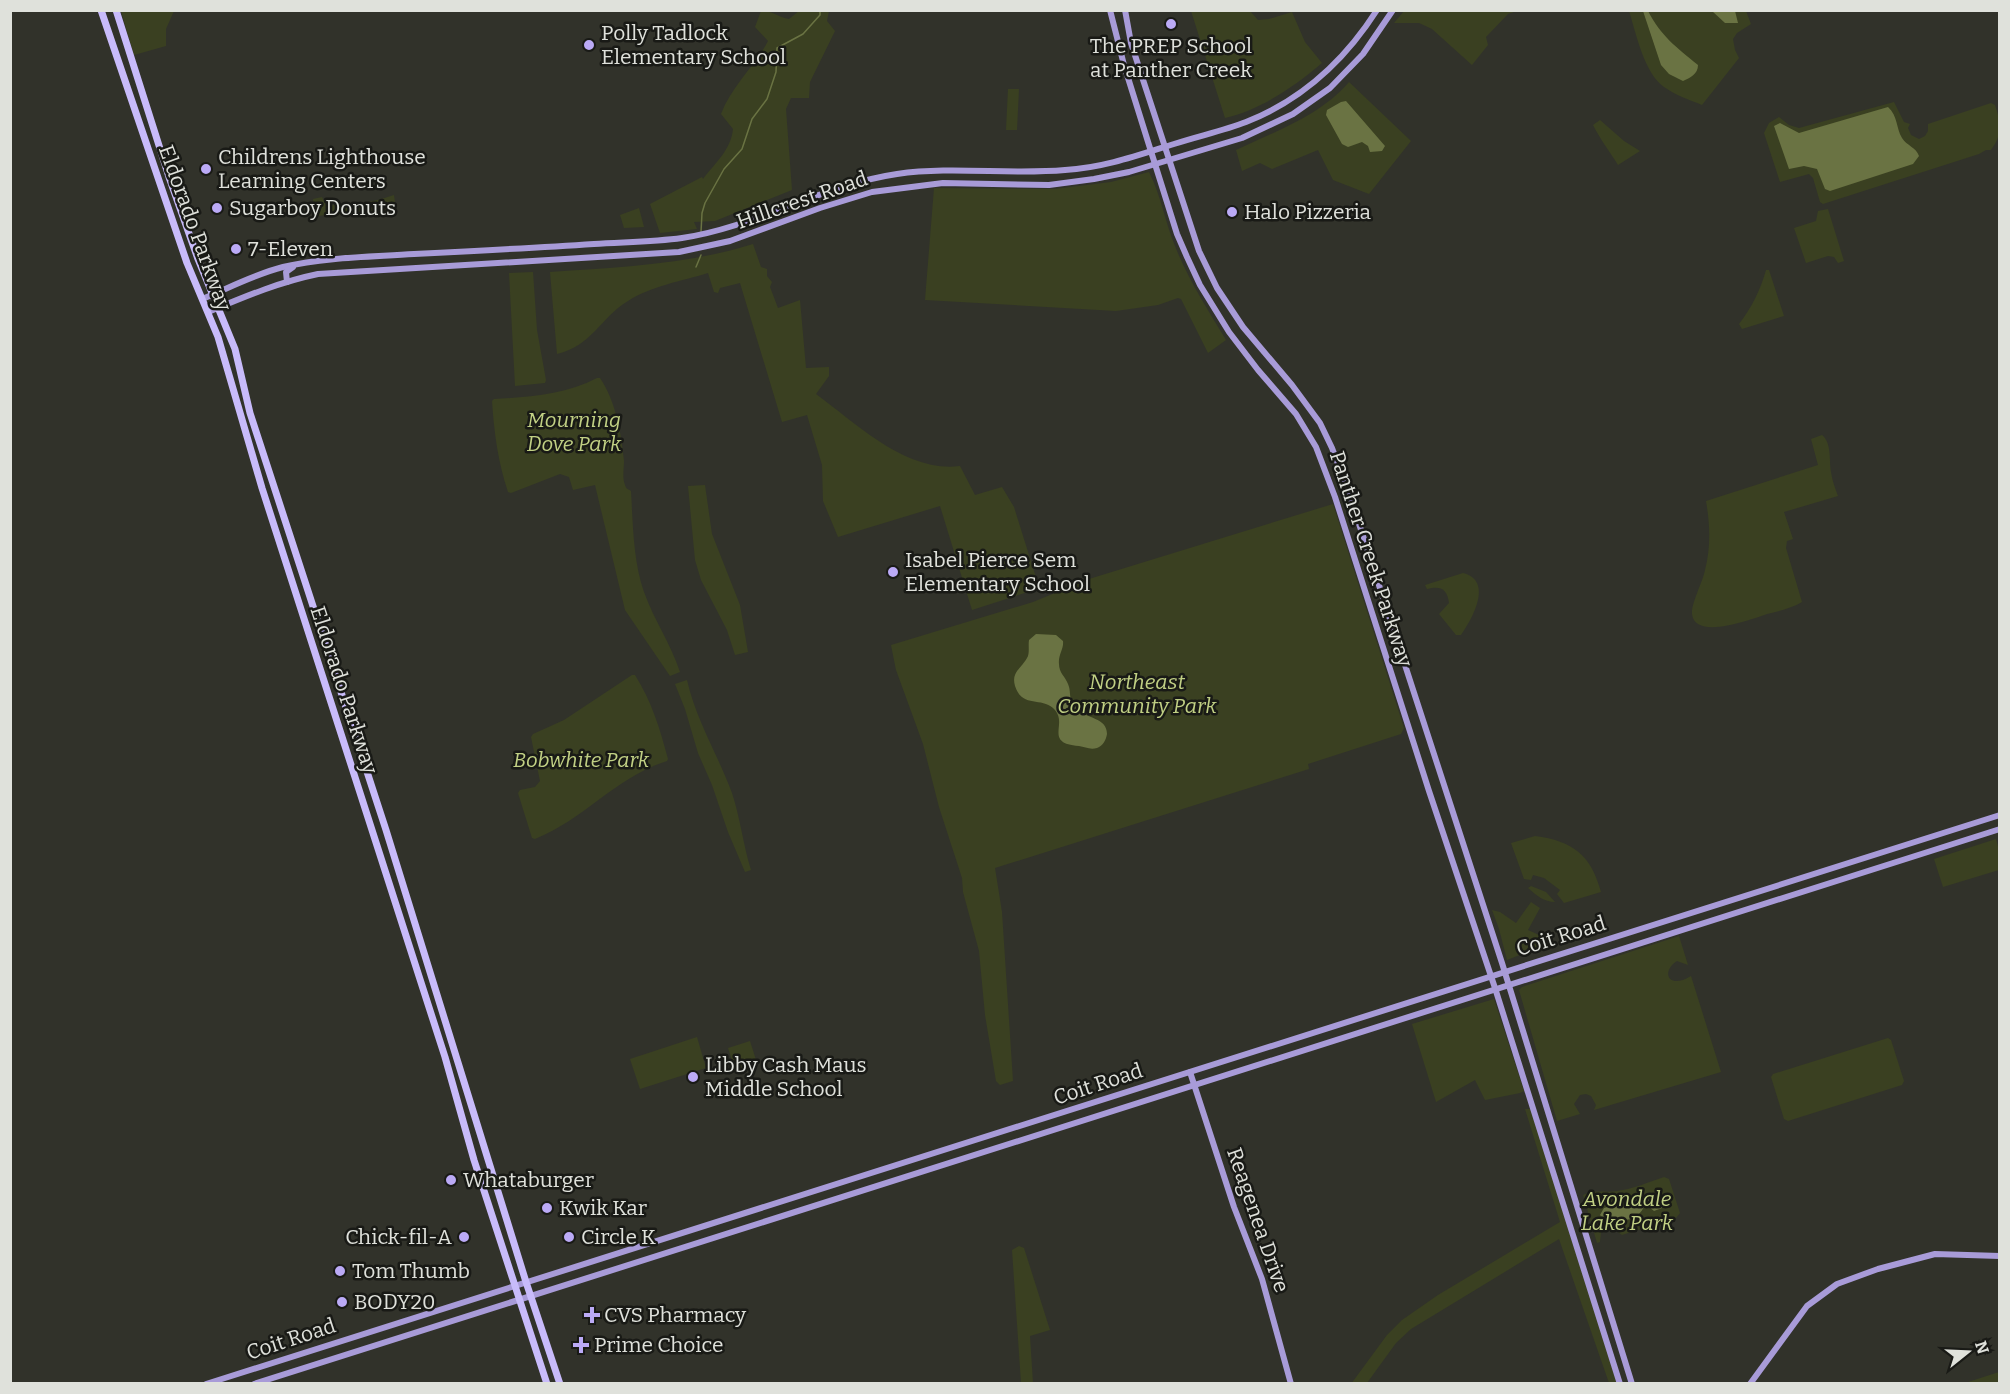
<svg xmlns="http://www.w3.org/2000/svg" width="2010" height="1394" font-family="Bitter,serif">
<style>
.green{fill:#3a4021}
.water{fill:#6a7343}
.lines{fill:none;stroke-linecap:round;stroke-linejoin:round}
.stream{stroke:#6a7343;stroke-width:1.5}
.secondary{stroke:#a89bd8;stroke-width:6}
.primary{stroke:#c8bbfa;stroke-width:7}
.poi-dot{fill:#bbaaf6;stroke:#191a16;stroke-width:2}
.labels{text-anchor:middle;stroke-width:5;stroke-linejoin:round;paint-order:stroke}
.poi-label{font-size:21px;fill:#dfe1db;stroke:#191a16;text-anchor:start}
.street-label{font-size:21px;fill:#dfe1db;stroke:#191a16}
.park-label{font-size:21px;font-style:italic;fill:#c1d084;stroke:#191a16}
</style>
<rect width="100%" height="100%" fill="#31322a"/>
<g class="green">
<path d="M121 11H174L166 29V46L134 55Z"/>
<path d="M761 11C771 10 778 17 789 19L799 11H829L827 21 835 31 810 82 809 98H791L786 109 792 190 715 221 694 222 697 229 660 233 650 204 702 177 703 179C715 163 731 150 733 129L721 114C731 87 755 66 768 41L755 27Z"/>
<path d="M1191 11H1250L1258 20 1269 19 1292 12 1305 42 1322 63C1294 87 1260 110 1225 118Z"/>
<path d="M1404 11H1517L1508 14 1486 37 1488 45 1472 65 1432 29 1419 23H1394Z"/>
<path d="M1629 11H1746L1751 24 1737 33 1733 39 1735 50 1739 58 1702 105C1690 100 1675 95 1664 87 1644 73 1636 33 1629 11Z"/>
<path d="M1349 82 1411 141 1369 194 1333 180 1318 150 1272 169 1260 163 1242 171 1236 150C1276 131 1320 116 1349 82Z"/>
<path d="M1008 89H1019L1017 130H1006Z"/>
<path d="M1894 102 1904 122 1910 124 1908 128 1911 135 1919 139 1925 136 1928 131V124L1991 103 1995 105C2001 123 2003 134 1991 150H1986L1979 154 1823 204 1820 202 1813 178 1809 174 1780 182 1764 133 1769 123 1779 117 1789 125 1799 128Z"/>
<path d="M1600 120 1624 141 1640 151 1618 165C1610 152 1600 139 1593 125Z"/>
<path d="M1149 172C1161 195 1165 222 1175 246 1188 279 1208 310 1226 340L1208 353 1181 299 1178 298 1158 305 1116 311 925 300 934 188 1054 189 1111 182Z"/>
<path d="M394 195 396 210 315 216 313 199 322 197 326 205C353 205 368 204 394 195Z"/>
<path d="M639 208 644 227 624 228 620 215Z"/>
<path d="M1828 209 1844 261 1838 263 1834 257 1828 256 1806 263 1794 228 1816 221 1818 211Z"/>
<path d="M753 244 761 267 767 269V276L772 282 770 287 778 308 800 300 806 368 829 367V376L816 394C857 424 906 473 960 466L975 495 1002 487 1014 507 1039 587 1037 589 972 610 940 506 838 537 823 501 822 465 807 415 782 422 740 283 720 288 718 293 714 292 708 273C682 281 651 286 628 301 600 318 592 346 557 354L550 272C619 267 686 265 753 244Z"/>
<path d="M1766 270H1769L1784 316 1742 329 1739 324C1752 307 1760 291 1766 270Z"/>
<path d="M533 272 537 330 546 380 545 383 515 386 509 273Z"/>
<path d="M597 378H600C616 402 621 432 624 461 624 468 622 478 625 485 626 489 628 489 631 491 633 525 633 560 644 592 654 620 671 644 680 672L670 676 625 610 595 485 573 490 569 477 560 474 511 493 508 492C498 462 494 432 492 401L494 399C529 397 565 395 597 378Z"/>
<path d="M1822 435C1832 443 1829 461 1831 472 1832 480 1835 488 1838 496L1784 512 1793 539 1787 541 1786 548 1802 602C1792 608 1779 611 1767 614 1752 619 1695 641 1692 614 1691 604 1703 581 1705 570 1711 547 1710 524 1706 501L1818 465 1811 439Z"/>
<path d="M705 485 712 534 740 605 748 652 735 655 727 630 701 580 695 560 688 486Z"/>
<path d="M1333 504 1404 728 1401 734 1308 764 1309 769 995 868 1002 912 1013 1081 1000 1085 996 1081 985 1015 979 951 963 892 962 878 939 807 923 744 896 670 891 645 1033 602 1089 579Z"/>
<path d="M1463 573C1494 581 1472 619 1461 635H1456L1439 614 1449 603C1447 588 1440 586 1427 589L1425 585Z"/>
<path d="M632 675H635C652 702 660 729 668 759L667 761C614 778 585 819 535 839L532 838 518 793 520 790 535 787 540 781 531 737 533 734 564 720Z"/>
<path d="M687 680C696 720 718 755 732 793 740 817 743 844 751 870L745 872 728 832 712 785 698 753 685 709 675 684Z"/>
<path d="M1535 836C1573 841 1591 855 1601 892L1564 903 1557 894 1560 890 1544 878 1533 875 1531 880 1524 879 1511 843Z"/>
<path d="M1996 839 1999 850V870L1943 887 1934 859Z"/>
<path d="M1531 886 1546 892 1555 902C1544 902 1536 895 1528 888Z"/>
<path d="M1531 902 1540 908 1528 930 1539 935 1546 949 1527 952 1507 960 1499 929 1492 910 1500 912 1516 923Z"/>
<path d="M1679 936 1688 965 1677 961C1660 972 1669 990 1691 976L1721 1072 1594 1110 1596 1105 1591 1096 1586 1094 1580 1095 1574 1104 1580 1114 1557 1121 1519 990 1522 987Z"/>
<path d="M1494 999 1524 1091 1520 1093 1485 1100 1475 1080 1436 1102 1412 1024Z"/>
<path d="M697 1037 706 1068 640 1089 630 1059Z"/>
<path d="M1888 1038 1891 1040 1904 1081 1902 1085 1788 1121 1784 1119 1771 1077 1773 1074Z"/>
<path d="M750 1041 757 1063 735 1070 728 1048Z"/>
<path d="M1525 1109H1531L1617 1383H1609L1559 1239 1411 1329 1396 1343 1367 1383 1351 1384 1387 1335 1402 1320 1438 1295 1560 1222Z"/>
<path d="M1664 1177 1669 1179 1680 1213 1676 1218 1622 1235 1611 1227 1601 1231 1600 1242 1597 1243 1583 1195C1594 1189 1605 1193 1617 1191 1633 1189 1649 1182 1664 1177Z"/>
<path d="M1019 1246 1024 1248 1050 1330 1030 1336 1033 1383H1021L1012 1250Z"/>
<path d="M1999 1372V1383H1965Z"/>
</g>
<g class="water">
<path d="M1643 11H1648C1661 36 1676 47 1698 65 1698 74 1690 78 1683 81L1669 74 1661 65Z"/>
<path d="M1712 11H1735L1738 23H1725Z"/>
<path d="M1346 101 1385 146 1382 151 1370 152 1368 146 1362 142 1348 147 1342 144 1326 115 1327 110 1341 102Z"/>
<path d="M1888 107C1898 116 1896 128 1902 138 1907 146 1916 147 1919 156L1913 164 1830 191 1825 189 1817 169 1804 166 1789 169 1774 126 1780 123 1799 133Z"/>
<path d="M1036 634 1056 635 1063 641C1064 649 1058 655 1059 664 1059 673 1065 676 1068 684 1072 693 1067 698 1077 709 1086 719 1107 717 1107 734 1106 740 1103 746 1097 748 1090 750 1085 747 1079 746 1042 743 1070 723 1053 708 1041 697 1022 708 1015 686 1011 672 1021 669 1027 658 1030 653 1028 646 1029 640Z"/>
<path d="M1655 1194 1660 1196 1662 1208 1654 1211 1648 1206 1644 1207C1634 1226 1618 1219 1602 1217L1600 1215 1604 1208Z"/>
</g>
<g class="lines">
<g class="stream">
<path d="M701 232 702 213 705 203 724 169 742 149 752 119 767 99 776 72 777 48 803 34 820 15V10"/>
<path d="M696 267 701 255"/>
</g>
<g class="secondary">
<path d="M1110 10 1124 65 1149 145 1177 234 1187 257 1200 285 1229 332 1258 370 1296 414 1316 447 1335 497 1429 791 1495 988 1620 1384"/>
<path d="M1125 10 1131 43 1199 251 1217 288 1243 327 1292 385 1320 423 1332 448 1349 493 1502 963 1632 1384"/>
<path d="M287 282 286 272 293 267"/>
<path d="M202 299C229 288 255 274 283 267 326 257 370 257 414 254 474 251 534 248 594 244 623 242 653 242 682 238 756 227 822 185 897 174 953 166 1009 175 1065 170 1103 168 1139 155 1174 144 1198 136 1223 131 1246 122 1302 100 1345 60 1377 10"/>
<path d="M208 312C244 297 279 282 318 274L679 252 730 241 820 208 872 192 943 183 1049 185 1094 179 1129 172 1242 138 1293 114 1330 88 1363 54 1393 10"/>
<path d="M1190 1072 1234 1207 1262 1279 1291 1384"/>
<path d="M206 1384 2000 815"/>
<path d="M254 1384 2000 829"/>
<path d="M1750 1384 1807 1306 1837 1284 1878 1269 1935 1254 2000 1256"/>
</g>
<g class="primary">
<path d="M101 10 187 263 218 337 262 488 445 1057 474 1160 547 1384"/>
<path d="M116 10 169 177 198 259 235 349 250 413 386 830 526 1282 560 1384"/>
</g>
</g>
<g class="poi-dot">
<circle cx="1171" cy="24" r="6"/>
<circle cx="589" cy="45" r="6"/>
<circle cx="206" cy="169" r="6"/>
<circle cx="217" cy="208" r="6"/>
<circle cx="1232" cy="212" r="6"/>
<circle cx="236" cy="249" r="6"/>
<circle cx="893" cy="572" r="6"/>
<circle cx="693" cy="1077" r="6"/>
<circle cx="451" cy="1180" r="6"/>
<circle cx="547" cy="1208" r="6"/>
<circle cx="464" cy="1237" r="6"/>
<circle cx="569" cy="1237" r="6"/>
<circle cx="340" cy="1271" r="6"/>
<circle cx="342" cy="1302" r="6"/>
<path d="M589 1306h6v6h6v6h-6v6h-6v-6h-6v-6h6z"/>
<path d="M578 1336h6v6h6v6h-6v6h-6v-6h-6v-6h6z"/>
</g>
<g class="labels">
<g class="poi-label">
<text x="601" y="40">Polly Tadlock<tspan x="601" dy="24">Elementary School</tspan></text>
<text x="1171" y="53" text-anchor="middle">The PREP School<tspan x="1171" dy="24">at Panther Creek</tspan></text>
<text x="218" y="164">Childrens Lighthouse<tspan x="218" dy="24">Learning Centers</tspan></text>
<text x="229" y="215">Sugarboy Donuts</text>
<text x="1244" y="219">Halo Pizzeria</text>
<text x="248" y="256">7-Eleven</text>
<text x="905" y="567">Isabel Pierce Sem<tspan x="905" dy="24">Elementary School</tspan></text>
<text x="705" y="1072">Libby Cash Maus<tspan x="705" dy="24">Middle School</tspan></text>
<text x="463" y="1187">Whataburger</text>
<text x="559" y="1215">Kwik Kar</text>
<text x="452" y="1244" text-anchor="end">Chick-fil-A</text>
<text x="581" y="1244">Circle K</text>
<text x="352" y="1278">Tom Thumb</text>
<text x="354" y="1309">BODY20</text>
<text x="604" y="1322">CVS Pharmacy</text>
<text x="594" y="1352">Prime Choice</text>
</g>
<g class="street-label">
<text transform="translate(802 200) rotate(-19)" y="7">Hillcrest Road</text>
<text transform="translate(195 228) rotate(70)" y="7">Eldorado Parkway</text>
<text transform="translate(1371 559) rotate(72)" y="7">Panther Creek Parkway</text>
<text transform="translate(344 690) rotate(72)" y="7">Eldorado Parkway</text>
<text transform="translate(1561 936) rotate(-17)" y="7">Coit Road</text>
<text transform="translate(1098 1084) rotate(-18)" y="7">Coit Road</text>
<text transform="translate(1258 1220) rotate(71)" y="7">Reagenea Drive</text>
<text transform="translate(291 1339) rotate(-18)" y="7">Coit Road</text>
</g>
<g class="park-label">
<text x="574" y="427">Mourning<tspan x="574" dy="24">Dove Park</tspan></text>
<text x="1137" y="689">Northeast<tspan x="1137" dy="24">Community Park</tspan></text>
<text x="581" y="767">Bobwhite Park</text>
<text x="1627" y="1206">Avondale<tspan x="1627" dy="24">Lake Park</tspan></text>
</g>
</g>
<rect width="2010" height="1394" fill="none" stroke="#dfe1db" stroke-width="24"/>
<g transform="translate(1968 1352) rotate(72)" stroke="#191a16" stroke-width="4.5" paint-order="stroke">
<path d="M0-4.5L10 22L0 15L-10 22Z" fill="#dfe1db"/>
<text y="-9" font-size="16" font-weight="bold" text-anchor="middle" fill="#dfe1db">N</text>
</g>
</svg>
